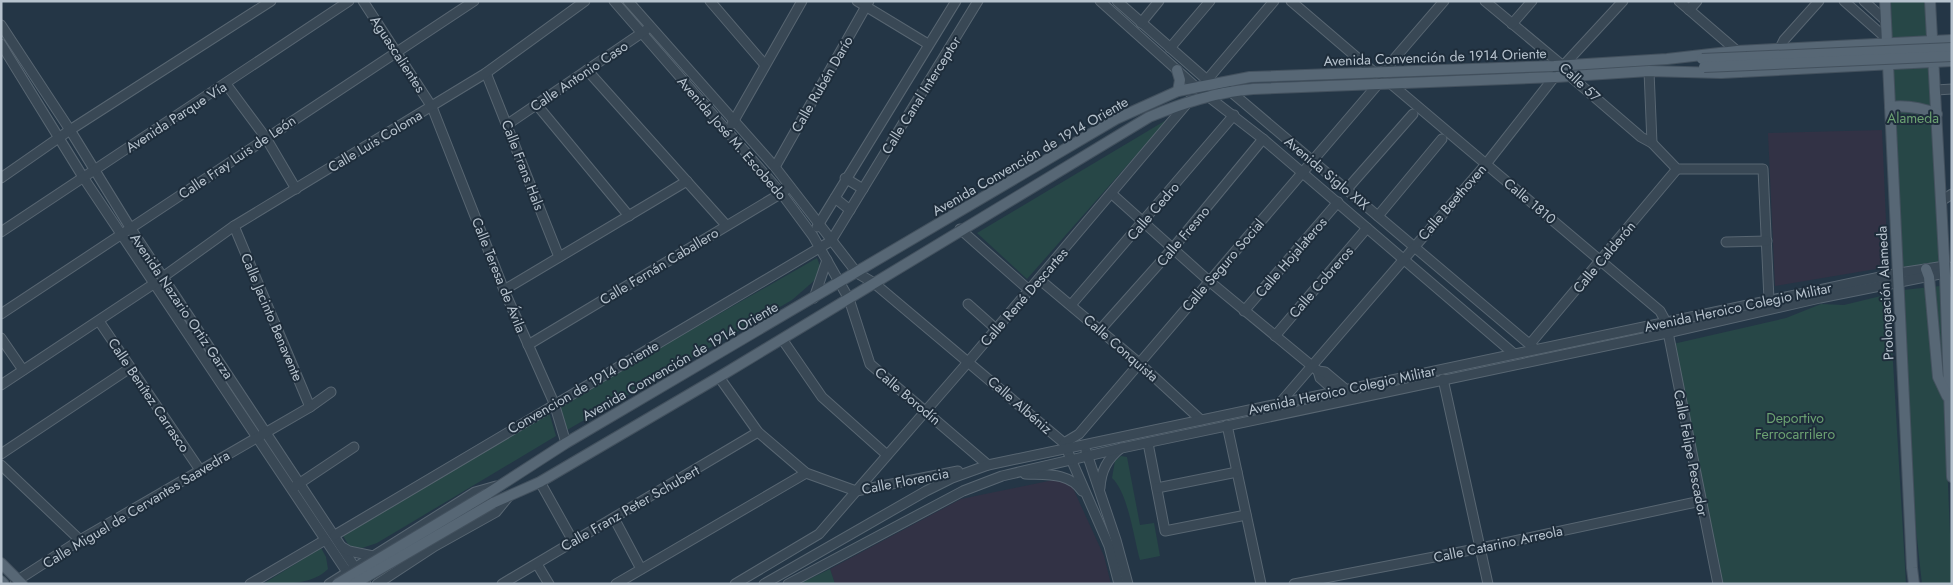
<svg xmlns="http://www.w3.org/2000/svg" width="1953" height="585" font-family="Jost,sans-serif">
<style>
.medical{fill:#323245}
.green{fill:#274747}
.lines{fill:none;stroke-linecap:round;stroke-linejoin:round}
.minor-casing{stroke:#586672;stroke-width:11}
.major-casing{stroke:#43515e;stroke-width:12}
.minor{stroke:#394855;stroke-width:9}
.major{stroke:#576775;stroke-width:10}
.major-bridge-casing{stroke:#43515e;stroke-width:12;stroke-linecap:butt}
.major-bridge{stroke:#576775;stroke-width:10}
.labels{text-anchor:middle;stroke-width:4;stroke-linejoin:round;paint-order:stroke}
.street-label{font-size:14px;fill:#b7c3ce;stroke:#1e2d3b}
.park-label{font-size:14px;fill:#6ca272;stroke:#1e2d3b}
</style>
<rect width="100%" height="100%" fill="#243646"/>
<g class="medical">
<path d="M1882 130 1888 267 1775 286 1768 133Z"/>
<path d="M1058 479 1072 486 1104 556 1111 584H835L830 569 961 499Z"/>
</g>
<g class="green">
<path d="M1891 1H1925L1927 37 1892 38Z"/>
<path d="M1930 67 1939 262 1902 267 1892 69Z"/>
<path d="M1168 119 1027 279 977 233Z"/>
<path d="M817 258 820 266 816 279 792 300 567 430 560 405Z"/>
<path d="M1940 286 1952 584H1922L1914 511 1903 290Z"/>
<path d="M1889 294 1906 584H1723L1673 344 1786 318 1821 304 1844 305Z"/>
<path d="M549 412 556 436 377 543 362 548 349 546 342 534Z"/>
<path d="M1121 456 1127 457 1140 525 1154 523 1160 556 1140 560C1134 539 1128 492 1112 478L1115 461Z"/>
<path d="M321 548 326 557 328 569C312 585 285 584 263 584Z"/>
<path d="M830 569 835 584H799Z"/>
</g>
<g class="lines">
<defs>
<g id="minor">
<path d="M363 1 432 107 504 290 554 403 566 443"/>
<path d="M614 1 782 194 813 236 849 299 870 364 988 465"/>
<path d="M628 1 775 167 857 273 874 283 1064 443 1109 546 1119 584"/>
<path d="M710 1 765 65"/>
<path d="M857 1 928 44"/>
<path d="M1100 1 1196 87 1263 139 1513 353"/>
<path d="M1117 1 1207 80 1230 91 1535 349"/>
<path d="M1291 1 1375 73"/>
<path d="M1485 1 1563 66 1570 76 1641 137 1652 143 1677 169H1763L1769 300"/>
<path d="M1679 1 1737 51"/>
<path d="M1844 1 1887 39"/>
<path d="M1864 1 1886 21"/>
<path d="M1689 10 1697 1"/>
<path d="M1141 23 1159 1"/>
<path d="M1512 24 1532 1"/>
<path d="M1 25 70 130 131 229 366 584"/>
<path d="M1 44 83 177 353 581"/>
<path d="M1170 48 1210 1"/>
<path d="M1779 50 1784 40 1819 1"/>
<path d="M587 70 726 225"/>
<path d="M1649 71 1652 143"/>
<path d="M486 73 559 257"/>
<path d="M1382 73 1444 1"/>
<path d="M1207 80 1274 1"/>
<path d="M1390 83 1660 311 1666 322 1718 584"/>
<path d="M226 84 266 138 296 189"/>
<path d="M1936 90 1952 89"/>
<path d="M537 105 629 216"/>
<path d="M508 124 646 30"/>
<path d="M732 124 802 1"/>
<path d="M775 167 869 1"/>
<path d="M1 178 70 130 271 1"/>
<path d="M845 178 863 189"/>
<path d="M1347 189 1413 114"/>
<path d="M1112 194 1209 281 1318 371 1320 378 1339 395"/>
<path d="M835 198 850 210"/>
<path d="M1941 201 1952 194"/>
<path d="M1378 216 1442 139"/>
<path d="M234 226 310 407"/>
<path d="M817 227 956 1"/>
<path d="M960 229 1029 290"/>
<path d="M1 232 349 1"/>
<path d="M1726 242 1767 241"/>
<path d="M163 277 234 226 486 73 585 1"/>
<path d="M1039 279 1139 363 1201 420"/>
<path d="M504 290 687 181"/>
<path d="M814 298 827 260"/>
<path d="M968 304 996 329"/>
<path d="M1071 305 1234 115"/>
<path d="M1244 311 1338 202"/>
<path d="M1 314 474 1"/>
<path d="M99 321 200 470"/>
<path d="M1100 330 1173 248 1263 139"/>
<path d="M1275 336 1367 228"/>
<path d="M1 338 23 370"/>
<path d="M782 339 822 397 887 455"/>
<path d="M1530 344 1677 169"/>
<path d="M528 345 785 191"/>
<path d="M1318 371 1325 372 1350 393"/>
<path d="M719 377 758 432 806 473 856 491 958 471"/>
<path d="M1443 379 1488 584"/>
<path d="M1 385 155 283"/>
<path d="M1280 403 1486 164 1563 66 1623 1"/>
<path d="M1227 425 1261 584"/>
<path d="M1064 443 1079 434 1379 83"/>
<path d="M1148 443 1165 531 1246 515"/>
<path d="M1086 451 1116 540 1128 584"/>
<path d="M1 454 130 368"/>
<path d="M1 465 80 540"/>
<path d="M1025 474C1046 475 1069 472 1082 491"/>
<path d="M540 482 573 541"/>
<path d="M294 487 354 447"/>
<path d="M1100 488C1101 471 1107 459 1121 448"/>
<path d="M1157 488 1237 472"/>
<path d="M614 518 641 569"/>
<path d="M335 535 831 241 978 1"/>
<path d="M342 547 349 551 373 556"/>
<path d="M537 564 549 584"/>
<path d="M15 584 18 580 80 540 310 407 331 392"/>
<path d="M250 584 325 540"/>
<path d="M329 584 475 492 496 486"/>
<path d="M377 584 435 546 496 512 509 496"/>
<path d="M502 584 758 432"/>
<path d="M616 584 806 473"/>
<path d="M735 584 819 534 969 361 1189 101"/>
<path d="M764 584 926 491 952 478 988 465 1899 273 1945 266 1952 268"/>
<path d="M788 584 963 491 1002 476 1122 448 1667 333 1820 298 1950 272"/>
<path d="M1294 584 1481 548 1701 501"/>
</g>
<g id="major">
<path d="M1885 1 1912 568 1914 584"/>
<path d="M1930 1 1945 275 1952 477"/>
<path d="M1177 70 1180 80 1178 91"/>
<path d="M1890 107C1906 105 1922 108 1937 114"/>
<path d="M1926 269 1929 277 1938 377 1947 396"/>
<path d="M487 494 566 443 1116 119 1178 91 1250 77 1554 66 1667 59 1737 51 1952 40"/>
<path d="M493 503 540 482 719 377 1149 117C1183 103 1216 92 1253 89L1556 77 1649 71 1721 73 1952 61"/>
<path d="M1 563 22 584"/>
<path d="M1 581 4 584"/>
</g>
</defs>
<use href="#minor" class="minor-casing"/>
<use href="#major" class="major-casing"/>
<use href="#minor" class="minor"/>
<use href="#major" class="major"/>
<defs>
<g id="major-bridge">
<path d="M1702 59 1952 48"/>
<path d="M1704 67 1952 56"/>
<path d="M337 584 487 494"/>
<path d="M354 584 493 503"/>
</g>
</defs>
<use href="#major-bridge" class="major-bridge-casing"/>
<use href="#major-bridge" class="major-bridge"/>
</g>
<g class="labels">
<g class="street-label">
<text transform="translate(398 54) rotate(57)" y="5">Aguascalientes</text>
<text transform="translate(1435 57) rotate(-2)" y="5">Avenida Convención de 1914 Oriente</text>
<text transform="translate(579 76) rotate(-34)" y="5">Calle Antonio Caso</text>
<text transform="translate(1580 82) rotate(43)" y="5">Calle 57</text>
<text transform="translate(822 84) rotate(-60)" y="5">Calle Rubén Darío</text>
<text transform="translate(921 95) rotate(-58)" y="5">Calle Canal Interceptor</text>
<text transform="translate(176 117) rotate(-33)" y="5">Avenida Parque Vía</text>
<text transform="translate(732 138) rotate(49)" y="5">Avenida José M. Escobedo</text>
<text transform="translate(375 141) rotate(-31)" y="5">Calle Luis Coloma</text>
<text transform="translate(1030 156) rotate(-30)" y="5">Avenida Convención de 1914 Oriente</text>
<text transform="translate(237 157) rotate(-34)" y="5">Calle Fray Luis de León</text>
<text transform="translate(523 165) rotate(69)" y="5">Calle Frans Hals</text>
<text transform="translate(1327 173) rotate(40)" y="5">Avenida Siglo XIX</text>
<text transform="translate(1530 201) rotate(40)" y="5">Calle 1810</text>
<text transform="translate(1452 202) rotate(-49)" y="5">Calle Beethoven</text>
<text transform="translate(1153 211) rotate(-49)" y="5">Calle Cedro</text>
<text transform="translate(1183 236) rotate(-50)" y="5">Calle Fresno</text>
<text transform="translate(1291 257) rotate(-49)" y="5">Calle Hojalateros</text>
<text transform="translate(1604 257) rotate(-50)" y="5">Calle Calderón</text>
<text transform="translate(1223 265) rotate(-49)" y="5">Calle Seguro Social</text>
<text transform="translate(659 266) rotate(-31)" y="5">Calle Fernán Caballero</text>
<text transform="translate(499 275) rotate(68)" y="5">Calle Teresa de Ávila</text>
<text transform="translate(1321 282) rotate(-49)" y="5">Calle Cobreros</text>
<text transform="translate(1885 293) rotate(-93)" y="5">Prolongación Alameda</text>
<text transform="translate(1024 297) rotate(-49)" y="5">Calle René Descartes</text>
<text transform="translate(182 306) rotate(56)" y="5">Avenida Nazario Ortiz Garza</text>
<text transform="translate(1738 307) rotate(-12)" y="5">Avenida Heroico Colegio Militar</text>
<text transform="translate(272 317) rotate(67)" y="5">Calle Jacinto Benavente</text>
<text transform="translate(1121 348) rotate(41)" y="5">Calle Conquista</text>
<text transform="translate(680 361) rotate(-30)" y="5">Avenida Convención de 1914 Oriente</text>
<text transform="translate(583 387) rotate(-30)" y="5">Convencion de 1914 Oriente</text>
<text transform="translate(1342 390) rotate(-12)" y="5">Avenida Heroico Colegio Militar</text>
<text transform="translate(149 395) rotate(56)" y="5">Calle Benítez Carrasco</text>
<text transform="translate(908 396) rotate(40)" y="5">Calle Borodín</text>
<text transform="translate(1020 405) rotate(41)" y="5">Calle Albéniz</text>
<text transform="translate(1691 453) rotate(79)" y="5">Calle Felipe Pescador</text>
<text transform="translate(905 481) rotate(-11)" y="5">Calle Florencia</text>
<text transform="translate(630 508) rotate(-30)" y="5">Calle Franz Peter Schubert</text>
<text transform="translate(136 509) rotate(-31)" y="5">Calle Miguel de Cervantes Saavedra</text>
<text transform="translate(1498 544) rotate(-12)" y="5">Calle Catarino Arreola</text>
</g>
<g class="park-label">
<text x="1913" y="123">Alameda</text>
<text x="1795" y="423">Deportivo<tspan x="1795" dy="16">Ferrocarrilero</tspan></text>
</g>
</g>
<rect width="1953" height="585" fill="none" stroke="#b7c3ce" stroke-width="5"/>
</svg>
